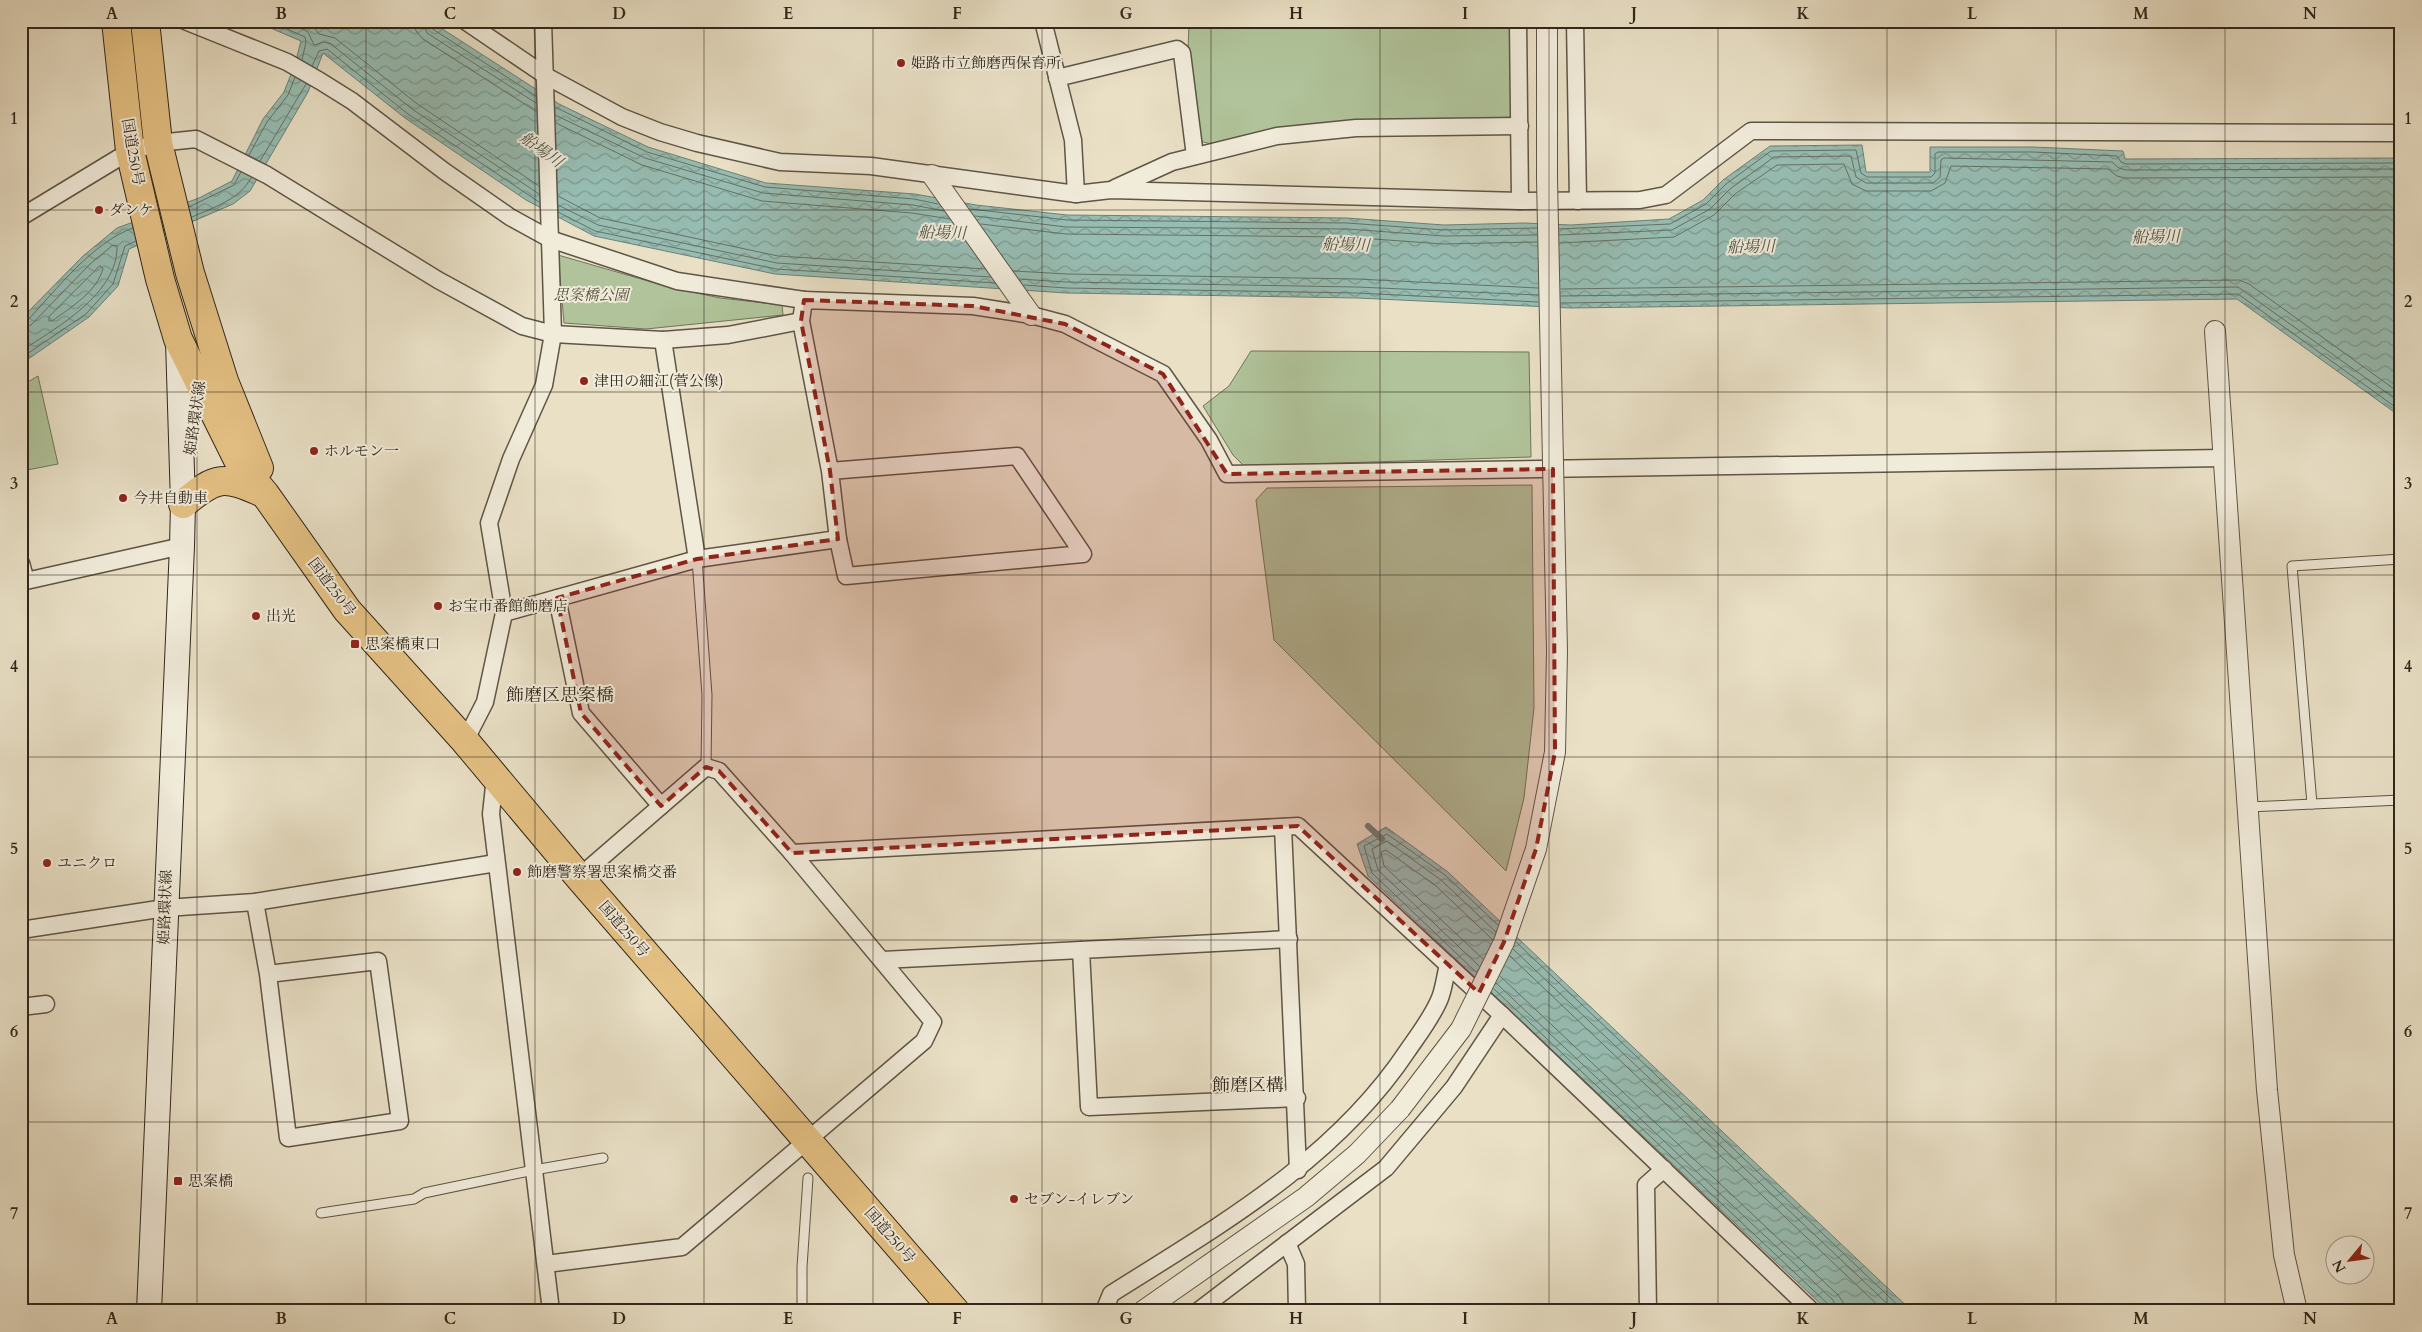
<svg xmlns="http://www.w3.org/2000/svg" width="2422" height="1332" font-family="Cardo,'Noto Serif JP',serif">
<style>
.park{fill:#b0c39a;stroke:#70755a}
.water{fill:url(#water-waves);stroke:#6e8176}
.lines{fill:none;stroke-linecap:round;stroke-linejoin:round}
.shore{stroke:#647266;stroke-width:1}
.stream{stroke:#6e8176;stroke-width:6}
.service-casing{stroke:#5f5545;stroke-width:11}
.minor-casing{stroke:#5f5545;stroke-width:19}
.tertiary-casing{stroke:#5f5545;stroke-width:22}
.secondary-casing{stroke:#31271a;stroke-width:26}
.trunk-casing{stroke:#31271a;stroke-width:30}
.service{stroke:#f1ebda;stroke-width:9}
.minor{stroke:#f1ebda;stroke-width:16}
.tertiary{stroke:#f1ebda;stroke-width:20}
.secondary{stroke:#f1ebda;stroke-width:24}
.trunk{stroke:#e4c083;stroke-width:28}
.tertiary-bridge-casing{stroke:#5f5545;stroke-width:22;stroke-linecap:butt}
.tertiary-bridge{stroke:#f1ebda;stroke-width:20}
.marked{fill:#8f2418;fill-opacity:0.2;stroke:#8f2418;stroke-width:4;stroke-dasharray:10 6;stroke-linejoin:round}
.grid{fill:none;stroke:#31271a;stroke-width:1;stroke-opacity:0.55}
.poi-dot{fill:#8f2418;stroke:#f1ebda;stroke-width:2}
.labels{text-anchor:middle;stroke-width:4;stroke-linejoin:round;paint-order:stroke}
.poi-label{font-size:15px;fill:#31271a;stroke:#f1ebda;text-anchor:start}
.street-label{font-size:15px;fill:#31271a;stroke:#f1ebda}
.park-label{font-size:15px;font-style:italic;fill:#514e3a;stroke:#f1ebda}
.water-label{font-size:16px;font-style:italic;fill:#505448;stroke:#f1ebda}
.quarter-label{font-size:18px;fill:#31271a;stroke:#f1ebda}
.neatline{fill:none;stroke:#31271a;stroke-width:2}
.grid-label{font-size:16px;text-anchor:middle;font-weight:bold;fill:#31271a}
</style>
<defs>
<pattern id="water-waves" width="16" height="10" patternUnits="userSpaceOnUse" patternTransform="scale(1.25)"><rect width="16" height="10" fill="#97bdb3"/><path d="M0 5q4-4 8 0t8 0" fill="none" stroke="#7c9a91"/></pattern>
</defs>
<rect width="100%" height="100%" fill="#e9e0c6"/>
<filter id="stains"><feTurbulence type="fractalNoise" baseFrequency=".004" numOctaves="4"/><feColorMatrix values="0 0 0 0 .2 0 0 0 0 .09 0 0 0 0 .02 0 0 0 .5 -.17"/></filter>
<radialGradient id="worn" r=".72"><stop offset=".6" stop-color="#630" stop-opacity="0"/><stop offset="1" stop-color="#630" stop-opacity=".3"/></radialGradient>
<g class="park">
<path d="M1189 21H1513L1514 117 1291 128 1212 144 1198 141 1188 51Z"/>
<path d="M558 255 669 287 720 298 782 305 783 315 646 329 564 323Z"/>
<path d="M1251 351 1529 352 1531 457 1244 466 1233 455 1203 406 1229 386Z"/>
<path d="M38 376 58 464 22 471 21 386Z"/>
<path d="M1532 485 1534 708 1524 798 1506 871 1274 640 1256 500 1267 488Z"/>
</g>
<g class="water">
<path d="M254 21H430L559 104 648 147 766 183 915 194 976 205 1067 215 1347 218 1444 225 1524 223 1571 225 1669 219 1703 200 1723 180 1770 146 1862 145 1866 172H1930V147H2033L2123 151 2125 159 2401 158V417L2237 299 1571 308 1357 298 1066 293 775 274 594 236 526 200 405 118 323 53 308 92 250 191 233 204 129 249 118 286 89 317 21 364V319L83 256 117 228 199 198 232 181 263 119 284 92 295 64 301 41Z"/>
<path d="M1386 827 1448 872 1912 1311H1828L1368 876 1357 844Z"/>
</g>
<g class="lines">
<g class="shore">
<path d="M269 21 305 37 306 42 302 60"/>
<path d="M287 21 308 32 314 45 324 42 331 44 412 109 539 194"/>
<path d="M305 21 313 26 319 34 335 38 416 103 539 186"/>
<path d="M414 21 416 31 423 39 537 112"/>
<path d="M422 21 427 33 536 103"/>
<path d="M428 21 431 28 536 96"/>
<path d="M312 66 319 51 327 49 408 114 539 202"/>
<path d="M555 107 647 152 765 187 914 199 938 204"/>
<path d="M555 115 645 158 763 193 913 205 944 211"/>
<path d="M556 123 642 165 762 201 912 213 950 219"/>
<path d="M249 155 267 122 288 95 295 77"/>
<path d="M260 161 306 84"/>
<path d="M558 196 600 218 778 256 985 269"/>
<path d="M558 205 598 225 777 263 990 277"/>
<path d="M189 207 234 185 241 172"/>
<path d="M970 209 1067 220 1347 223 1444 230 1537 228"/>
<path d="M558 212 595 231 776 269 995 283"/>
<path d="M975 216 1066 227 1347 229 1444 236 1537 235"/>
<path d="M192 217C214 207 239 200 251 178"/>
<path d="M981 224 1066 234 1346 237 1443 244 1537 242"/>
<path d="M1559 229 1670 224 1706 204 1726 184 1771 151 1856 150 1861 173 1867 177H1931L1935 173V154L1938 152H2033L2117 156 2121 162 2126 164 2401 163"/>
<path d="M1559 235 1672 230 1710 209 1730 189 1774 157 1851 156 1856 177 1866 183H1933L1940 177 1941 160 1944 158 2112 162 2119 168 2126 170 2401 169"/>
<path d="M1560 243 1674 237 1714 215 1735 194 1777 165 1844 164 1852 184 1866 191H1931L1945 183 1951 166 2108 169 2117 176 2125 178 2401 177"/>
<path d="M100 266 103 268C98 291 70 308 52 321H49V317Z"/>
<path d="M1014 271 1067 274 1357 279 1538 288"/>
<path d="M1019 279 1066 282 1357 287 1538 295"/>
<path d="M1024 285 1066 288 1357 293 1538 302"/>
<path d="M1561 289 2239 280 2249 284 2401 394"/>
<path d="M1561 296 2238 287 2401 403"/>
<path d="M1561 303 2238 294 2401 411"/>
<path d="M21 322 27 321C56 290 93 242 133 228"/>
<path d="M21 329 31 325 90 264 113 245 117 246C118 294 56 328 21 351"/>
<path d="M21 358 86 314 113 284 125 246 136 241"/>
<path d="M1516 942 1904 1311"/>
<path d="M1513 949 1895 1311"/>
<path d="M1510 956 1884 1311"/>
<path d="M1483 959 1384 866 1381 852 1386 850 1436 886 1493 940"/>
<path d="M1479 966 1378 870 1372 849 1387 841 1441 880 1496 932"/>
<path d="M1476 972 1372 873 1364 846 1387 834 1445 875 1498 925"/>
<path d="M1500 976 1838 1295 1843 1302 1844 1311"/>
<path d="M1496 983 1833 1300 1837 1311"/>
<path d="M1494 989 1829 1305 1831 1311"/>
</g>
<path class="stream" d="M1368 826 1382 839"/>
<defs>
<g id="service">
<path d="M697 559 707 695 706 767"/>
<path d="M2312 804 2292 566 2401 559"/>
<path d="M2248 807 2401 800"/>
<path d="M321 1213 414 1199 424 1193 534 1170 603 1158"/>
<path d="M802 1311V1267L808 1178"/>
</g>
<g id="minor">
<path d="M185 21 287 62 320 81 352 101 444 171 510 217 550 239 677 281 804 300"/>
<path d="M465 21 546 76 622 117 660 132 697 143 780 162 871 166 1076 194 1111 190 1520 201 1640 200 1666 195 1751 131 2401 133"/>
<path d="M1043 21 1073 140 1076 194"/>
<path d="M1518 21 1520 201"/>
<path d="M1575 21 1578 201"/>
<path d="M1057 78 1177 49 1182 53 1195 156"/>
<path d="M1115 188 1172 162 1277 136 1356 128 1520 126"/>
<path d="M21 217 130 151 158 143 196 139 267 175 438 280 522 326 553 334 663 340 728 335 801 321"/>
<path d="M663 340 697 559"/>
<path d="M830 471 1017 456 1083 554 846 576 838 539 830 471 801 321 804 300 973 306 1031 315 1065 324 1163 374 1209 440 1227 474 2224 458"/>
<path d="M21 563 26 581 182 546"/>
<path d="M557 598 581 713 661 806"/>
<path d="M504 613 697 559 838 539"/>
<path d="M465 741 485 702 504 613 489 523 511 459 544 385 553 334 543 21"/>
<path d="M495 777 491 814 551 1311"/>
<path d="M1283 827 1298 1170"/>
<path d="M792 853 1298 826 1502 1015 1812 1311"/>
<path d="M255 902 268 974 288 1138 400 1121 378 961 268 974"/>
<path d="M21 930 165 908 255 902 496 863"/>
<path d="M1289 939 1081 950 1089 1107 1297 1098"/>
<path d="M882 960 1081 950"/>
<path d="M21 1007 46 1004"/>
<path d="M1287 1243 1296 1264 1297 1311"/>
<path d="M546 1264 682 1247 924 1041 933 1022 792 853 719 771 706 767 579 877"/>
<path d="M1104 1311 1111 1294C1220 1225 1335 1160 1408 1050 1419 1034 1433 1016 1440 998 1444 988 1445 976 1448 965"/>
<path d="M1198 1311 1386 1168 1454 1087 1502 1015"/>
<path d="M1648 1311 1646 1185 1664 1169"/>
</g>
<g id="tertiary">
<path d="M932 175 1031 315"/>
<path d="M2215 331 2267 1090 2284 1255 2297 1311"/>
<path d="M1143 1311 1306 1197 1357 1154 1400 1109"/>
</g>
<path id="secondary" d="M149 1311 182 546 183 504 178 341"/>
<g id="trunk">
<path d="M116 21 130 151 160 279 178 339 240 464 265 494 347 610 465 741 579 877 955 1311"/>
<path d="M145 21 158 143 190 273 224 381 259 468"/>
<path d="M183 504C217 475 224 476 263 493"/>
</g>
</defs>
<use href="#service" class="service-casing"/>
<use href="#minor" class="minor-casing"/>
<use href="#tertiary" class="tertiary-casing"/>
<use href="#secondary" class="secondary-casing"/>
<use href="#trunk" class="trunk-casing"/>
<use href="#service" class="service"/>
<use href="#minor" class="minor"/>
<use href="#tertiary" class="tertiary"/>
<use href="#secondary" class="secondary"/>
<use href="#trunk" class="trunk"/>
<defs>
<path id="tertiary-bridge" d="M1400 1109 1461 1029 1504 942 1536 849 1555 752 1557 651 1547 179V21"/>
</defs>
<use href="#tertiary-bridge" class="tertiary-bridge-casing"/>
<use href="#tertiary-bridge" class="tertiary-bridge"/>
</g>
<path class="marked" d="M804 300 973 306 1065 324 1163 374 1227 474 1553 469 1555 752 1536 849 1504 942 1479 993 1298 826 792 853 719 771 706 767 661 806 581 713 557 598 697 559 838 539 830 471 801 321Z"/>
<path class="grid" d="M197 21V1311M366 21V1311M535 21V1311M704 21V1311M873 21V1311M1042 21V1311M1211 21V1311M1380 21V1311M1549 21V1311M1718 21V1311M1887 21V1311M2056 21V1311M2225 21V1311M21 210H2401M21 392H2401M21 575H2401M21 757H2401M21 940H2401M21 1122H2401"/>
<g class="poi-dot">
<circle cx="901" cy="63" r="5"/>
<circle cx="99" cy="210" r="5"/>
<circle cx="584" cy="381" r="5"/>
<circle cx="314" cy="451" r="5"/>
<circle cx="123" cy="498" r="5"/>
<circle cx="438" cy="606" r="5"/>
<circle cx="256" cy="616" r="5"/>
<rect x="350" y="639" width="10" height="10" rx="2.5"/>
<circle cx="47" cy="863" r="5"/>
<circle cx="517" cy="872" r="5"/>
<rect x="173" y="1176" width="10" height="10" rx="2.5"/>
<circle cx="1014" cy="1199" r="5"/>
</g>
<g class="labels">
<g class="poi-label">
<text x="911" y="68">姫路市立飾磨西保育所</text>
<text x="109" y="215">ダンケ</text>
<text x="594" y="386">津田の細江(菅公像)</text>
<text x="324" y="456">ホルモン一</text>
<text x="133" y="503">今井自動車</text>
<text x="448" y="611">お宝市番館飾磨店</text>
<text x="266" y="621">出光</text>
<text x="365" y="649">思案橋東口</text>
<text x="57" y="868">ユニクロ</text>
<text x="527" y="877">飾磨警察署思案橋交番</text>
<text x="188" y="1186">思案橋</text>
<text x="1024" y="1204">セブン-イレブン</text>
</g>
<g class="street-label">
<text transform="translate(133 152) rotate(80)" y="5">国道250号</text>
<text transform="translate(195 418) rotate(-82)" y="5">姫路環状線</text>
<text transform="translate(332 587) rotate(53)" y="5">国道250号</text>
<text transform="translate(165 907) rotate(-88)" y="5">姫路環状線</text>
<text transform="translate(624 929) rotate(49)" y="5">国道250号</text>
<text transform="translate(890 1235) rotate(49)" y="5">国道250号</text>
</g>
<g class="park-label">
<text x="591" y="300">思案橋公園</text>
</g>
<g class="water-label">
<text transform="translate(542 149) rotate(36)" y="6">船場川</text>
<text transform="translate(942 232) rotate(1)" y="6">船場川</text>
<text transform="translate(2156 236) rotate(-1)" y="6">船場川</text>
<text transform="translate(1346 244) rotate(2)" y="6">船場川</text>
<text transform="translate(1751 246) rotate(-1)" y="6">船場川</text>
</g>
<g class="quarter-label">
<text x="560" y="701">飾磨区思案橋</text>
<text x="1248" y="1091">飾磨区構</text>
</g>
</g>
<rect width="2422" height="1332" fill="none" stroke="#e9e0c6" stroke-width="55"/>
<g transform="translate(2350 1260) rotate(241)"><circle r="24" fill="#f1ebda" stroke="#a49d8d"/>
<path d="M0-4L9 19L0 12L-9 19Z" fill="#8f2418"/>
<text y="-8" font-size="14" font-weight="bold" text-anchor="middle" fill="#31271a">N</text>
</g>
<rect x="28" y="28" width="2366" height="1276" class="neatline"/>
<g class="grid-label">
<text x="112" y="19">A</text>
<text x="281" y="19">B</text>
<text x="450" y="19">C</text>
<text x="619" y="19">D</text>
<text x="788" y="19">E</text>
<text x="957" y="19">F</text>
<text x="1126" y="19">G</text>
<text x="1296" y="19">H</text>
<text x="1465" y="19">I</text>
<text x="1634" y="19">J</text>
<text x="1803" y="19">K</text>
<text x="1972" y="19">L</text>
<text x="2141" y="19">M</text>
<text x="2310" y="19">N</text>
<text x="14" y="124">1</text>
<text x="2408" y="124">1</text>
<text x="14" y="307">2</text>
<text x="2408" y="307">2</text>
<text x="14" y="489">3</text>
<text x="2408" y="489">3</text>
<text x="14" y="672">4</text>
<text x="2408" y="672">4</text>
<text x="14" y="854">5</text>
<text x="2408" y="854">5</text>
<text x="14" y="1037">6</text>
<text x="2408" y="1037">6</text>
<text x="14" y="1219">7</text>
<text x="2408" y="1219">7</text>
<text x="112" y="1324">A</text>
<text x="281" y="1324">B</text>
<text x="450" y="1324">C</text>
<text x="619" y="1324">D</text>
<text x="788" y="1324">E</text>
<text x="957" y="1324">F</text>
<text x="1126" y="1324">G</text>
<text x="1296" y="1324">H</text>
<text x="1465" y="1324">I</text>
<text x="1634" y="1324">J</text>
<text x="1803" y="1324">K</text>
<text x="1972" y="1324">L</text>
<text x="2141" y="1324">M</text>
<text x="2310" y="1324">N</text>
</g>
<rect width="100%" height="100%" filter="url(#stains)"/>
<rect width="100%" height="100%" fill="url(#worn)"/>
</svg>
